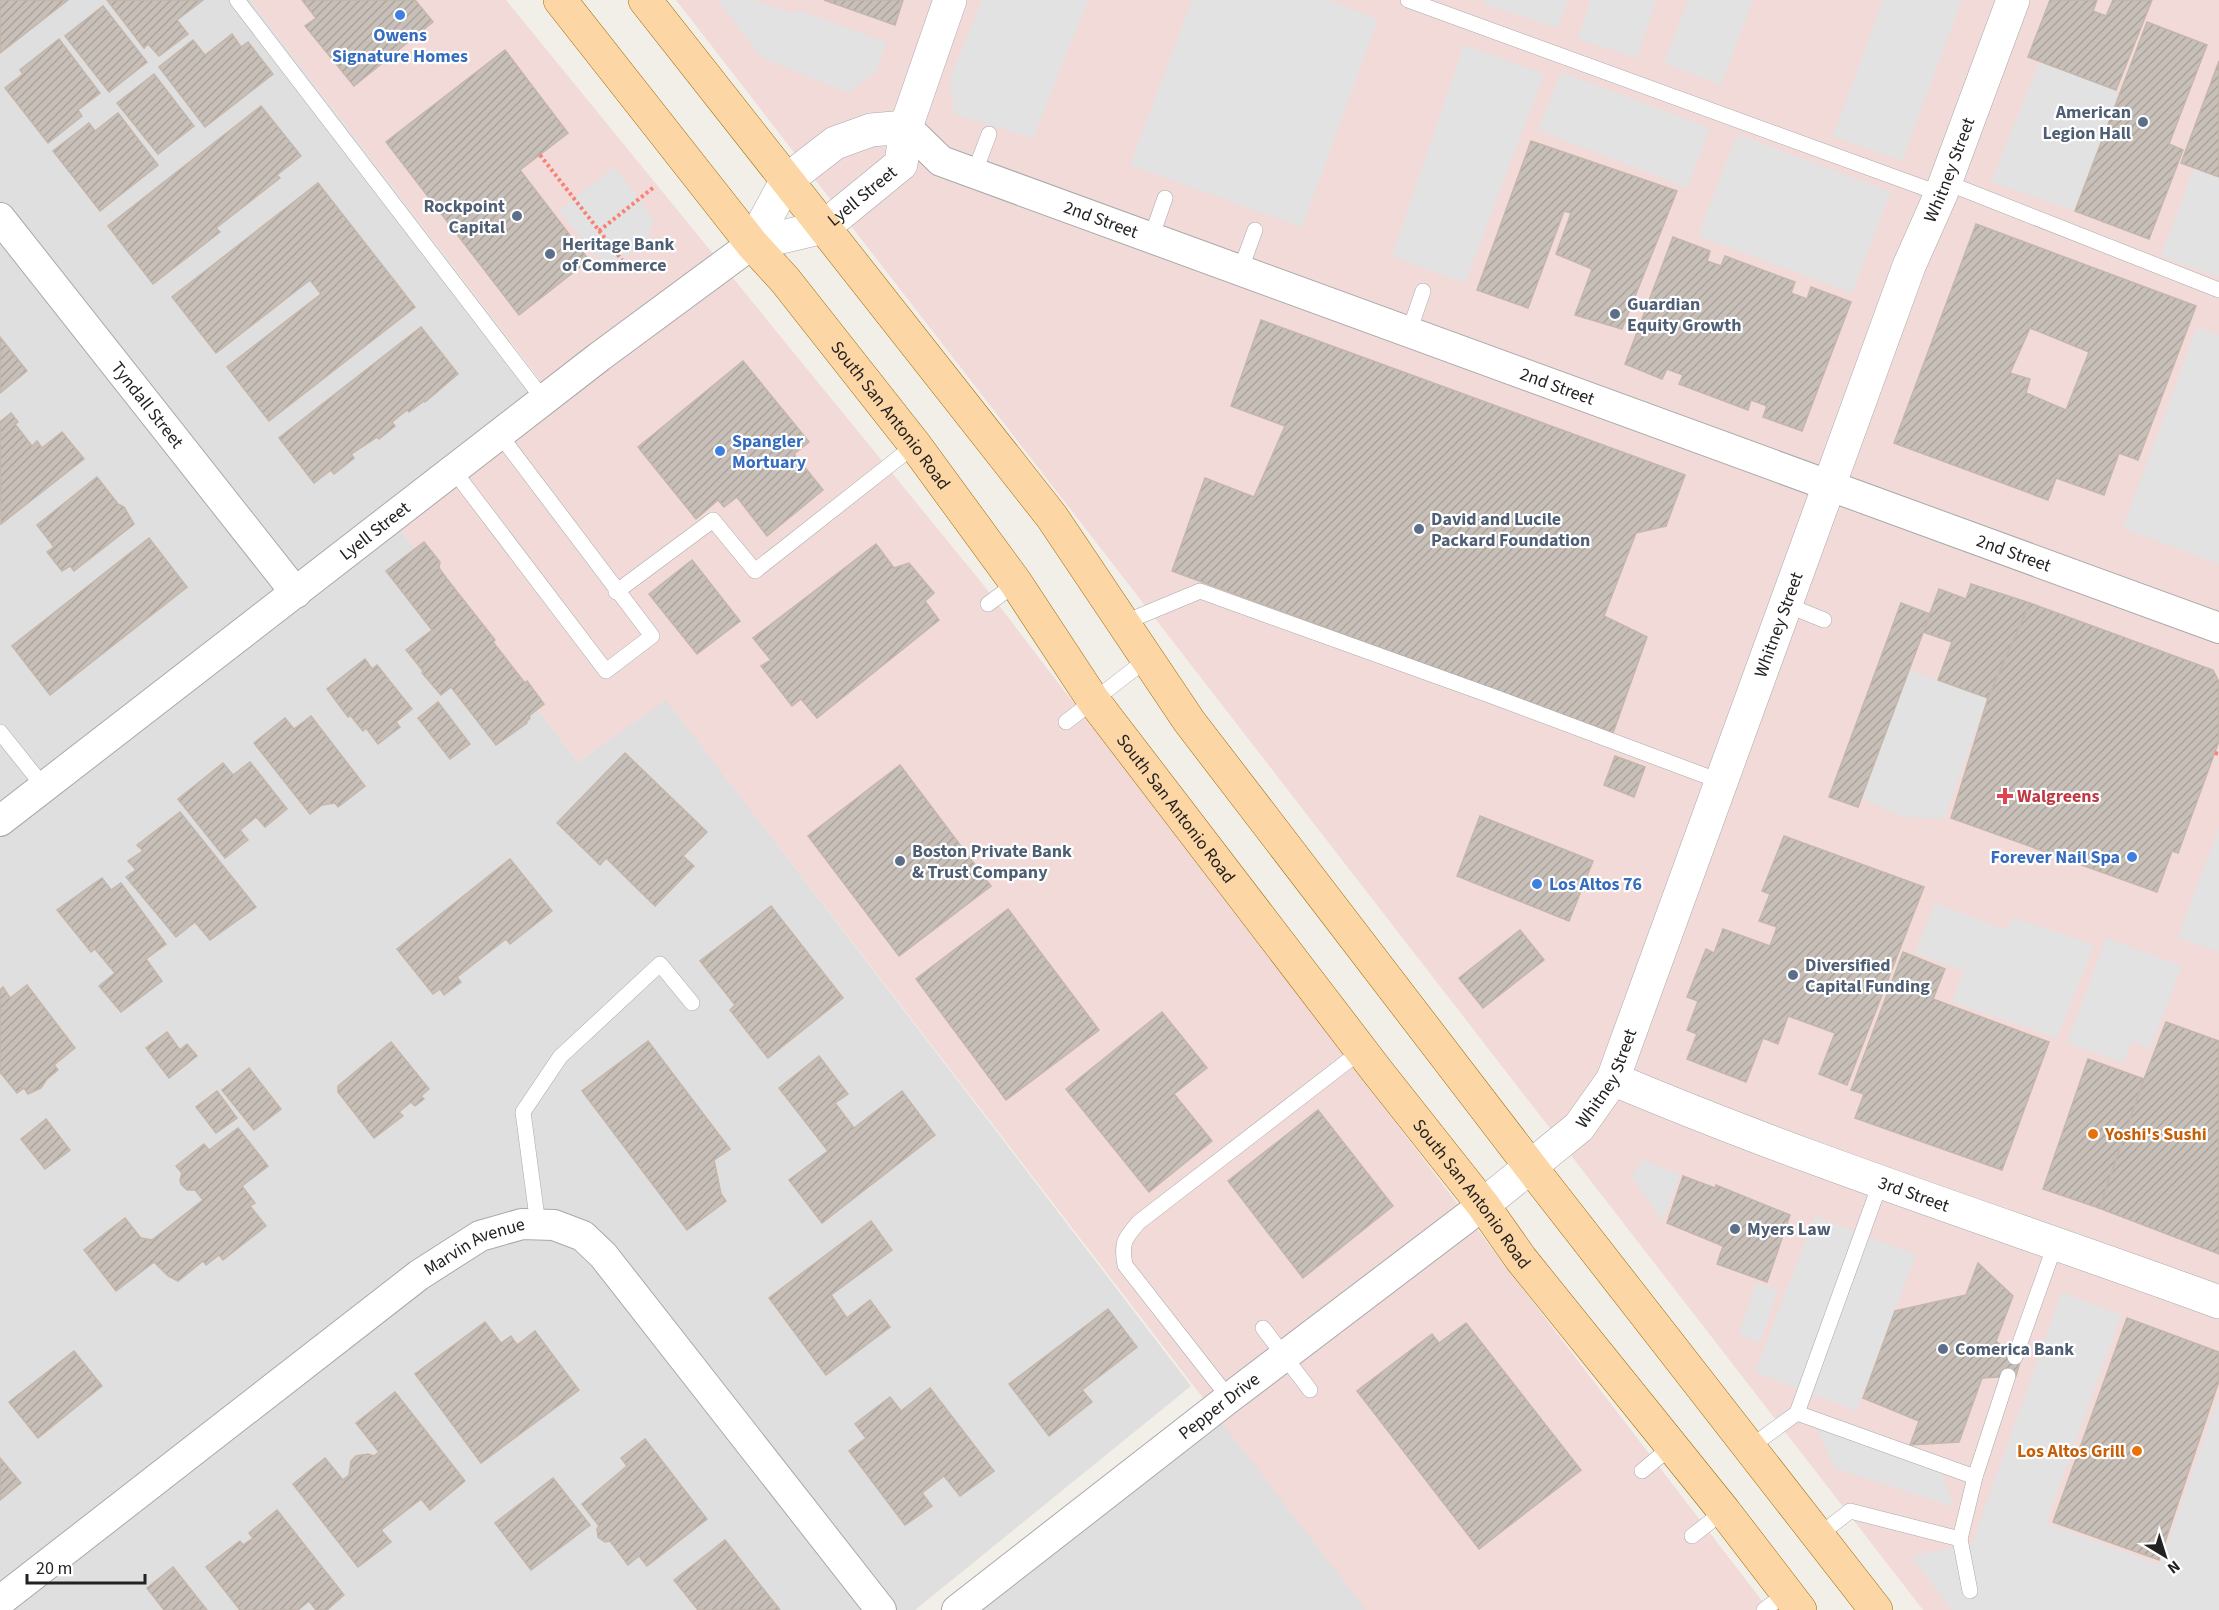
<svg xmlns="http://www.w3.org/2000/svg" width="2219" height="1610" font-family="'Source Sans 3',sans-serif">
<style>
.residential{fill:#e0dfdf}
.commercial{fill:#f2dad9}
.parking{fill:#e2e2e2}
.building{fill:url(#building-hatch);stroke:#c4b6ab;stroke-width:1.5;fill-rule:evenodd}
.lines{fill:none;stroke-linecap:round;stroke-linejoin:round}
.service-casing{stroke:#a9a9a9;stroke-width:16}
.minor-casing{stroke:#a9a9a9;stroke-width:32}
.tertiary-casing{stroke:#a9a9a9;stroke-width:34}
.primary-casing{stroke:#a06b00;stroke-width:34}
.path{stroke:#fa8072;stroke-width:4;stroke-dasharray:3 3;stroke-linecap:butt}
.service{stroke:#fff;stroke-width:15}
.minor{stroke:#fff;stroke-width:30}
.tertiary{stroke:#fff;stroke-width:33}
.primary{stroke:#fcd6a4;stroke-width:33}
.shop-dot{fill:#3f7fe0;stroke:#fff;stroke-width:2}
.service-dot{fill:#5c6f8a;stroke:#fff;stroke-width:2}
.health-dot{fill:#e0444e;stroke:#fff;stroke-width:2}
.food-dot{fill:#e8710a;stroke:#fff;stroke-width:2}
.labels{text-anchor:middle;stroke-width:4.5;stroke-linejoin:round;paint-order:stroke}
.shop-label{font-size:18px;font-weight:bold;fill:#366cbe;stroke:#fff;text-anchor:start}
.service-label{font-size:18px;font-weight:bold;fill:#4e5e75;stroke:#fff;text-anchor:start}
.street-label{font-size:18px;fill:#222;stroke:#fff}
.health-label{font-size:18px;font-weight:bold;fill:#be3a42;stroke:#fff;text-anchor:start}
.food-label{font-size:18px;font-weight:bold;fill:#c56008;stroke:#fff;text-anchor:start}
</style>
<defs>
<pattern id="building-hatch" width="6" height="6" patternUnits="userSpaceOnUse" patternTransform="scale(1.5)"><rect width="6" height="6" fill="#c7bfb8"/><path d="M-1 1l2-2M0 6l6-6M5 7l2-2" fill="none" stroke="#aba49e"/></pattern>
</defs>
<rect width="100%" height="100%" fill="#f2efe9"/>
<g class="residential">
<path d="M0 0H250L548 392 390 516 578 762 666 699 1191 1386 915 1610H0Z"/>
<path d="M1221 1418 1368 1610H973Z"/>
</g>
<g class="commercial">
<path d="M250 0H506L981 582 1769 1610H1366L666 700 578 762 390 516 548 391Z"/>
<path d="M676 0H2219V1610H1923Z"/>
</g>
<g class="parking">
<path d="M718 0H753L795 14 798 10 886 42 876 72 848 93 761 57Z"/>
<path d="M982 0H1088L1033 138 954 114 950 79Z"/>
<path d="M1192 0H1328L1378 19 1302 227 1130 165Z"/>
<path d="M1484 0H1568L1558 28 1483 4Z"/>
<path d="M1591 0H1656L1637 58 1578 39Z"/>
<path d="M1688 0H1753L1721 85 1664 63Z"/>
<path d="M1883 0H1962L1902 161 1833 136Z"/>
<path d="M1464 45 1544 74 1465 283 1392 256Z"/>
<path d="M2040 61 2116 90 2117 100 2075 211 1991 182Z"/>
<path d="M1561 72 1710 128 1687 188 1538 130Z"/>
<path d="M1737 134 1891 192 1852 293 1698 236Z"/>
<path d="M615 167 653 219 648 240 607 271 559 210Z"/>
<path d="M2194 168 2219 177V277L2161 256Z"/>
<path d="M2197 327 2219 335V564L2123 528Z"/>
<path d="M1909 670 1988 698 1944 819 1902 817 1862 798Z"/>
<path d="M2219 827V952L2178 938Z"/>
<path d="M1935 903 2006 930 2012 917 2094 945 2057 1038 1952 1002 1964 971 1915 953Z"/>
<path d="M2106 938 2182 966 2150 1049 2132 1041 2124 1063 2067 1043Z"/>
<path d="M1642 1159 1680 1175 1663 1221 1632 1178Z"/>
<path d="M1815 1216 1916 1255 1856 1411 1755 1372Z"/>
<path d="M1756 1283 1778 1290 1760 1343 1739 1334Z"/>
<path d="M2062 1292 2121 1315 2046 1523 2160 1565 2219 1396V1610H1952L1911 1556 1972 1544Z"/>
<path d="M1812 1419 1938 1464 1954 1507 1835 1468Z"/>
</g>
<g class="building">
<path d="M0 0H68L0 53Z"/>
<path d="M107 0H203L177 20 188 34 159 56 148 44 144 48Z"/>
<path d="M302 0H415L433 22 354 86 305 26 316 18Z"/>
<path d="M824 0H903L895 25Z"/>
<path d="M2050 0H2097L2093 11 2106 16 2113 0H2152L2116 90 2028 57Z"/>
<path d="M103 6 147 62 109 92 65 36Z"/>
<path d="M2147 22 2207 45 2169 144 2183 150 2149 239 2075 211Z"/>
<path d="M232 34 241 47 248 42 273 74 205 127 159 67 193 40 205 55Z"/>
<path d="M59 39 100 93 78 110 82 116 48 143 5 88 23 74 20 70Z"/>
<path d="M505 50 568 133 520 170 589 260 519 315 386 142Z"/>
<path d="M2219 61V177L2181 163Z"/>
<path d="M154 74 194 126 158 154 117 103Z"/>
<path d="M261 106 301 156 277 175 280 178 216 228 220 232 153 284 108 226Z"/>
<path d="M118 113 158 165 100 211 53 151 89 123 95 131Z"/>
<path d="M1531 141 1677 191 1622 329 1575 315 1592 269 1556 254 1571 213 1564 211 1528 308 1477 290Z"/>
<path d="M318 183 415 307 269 421 227 367 321 294 310 280 216 353 172 297Z"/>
<path d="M1976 224 2196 306 2138 460 2119 453 2104 495 2056 478 2048 500 1894 443ZM2030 328 2089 352 2066 410 2026 393 2030 379 2010 373Z"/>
<path d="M1673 237 1710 251 1707 261 1721 266 1725 256 1795 282 1791 293 1807 299 1811 287 1851 302 1802 431 1763 417 1767 406 1751 400 1748 410 1679 384 1683 375 1667 369 1662 379 1625 364Z"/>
<path d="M1261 320 1685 475 1666 526 1636 533 1604 616 1647 637 1613 733 1172 571 1205 478 1254 497 1285 426 1231 406Z"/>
<path d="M421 327 458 374 425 402 424 401 409 412 407 410 392 422 395 426 379 439 377 437 351 454 354 458 334 474 331 470 314 483 279 438Z"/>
<path d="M0 337 27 371 0 393Z"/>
<path d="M743 361 809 442 794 454 823 490 767 536 737 497 724 507 718 500 696 519 638 447Z"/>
<path d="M11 413 18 422 15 424 32 446 37 441 42 448 62 432 84 459 1 524 0 422Z"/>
<path d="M97 477 118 504 124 507 134 524 74 571 70 566 62 571 47 552 54 547 37 525Z"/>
<path d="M149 538 187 587 50 695 12 646Z"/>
<path d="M424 542 440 562 439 568 447 579 495 640 493 642 525 683 527 681 544 704 529 716 530 718 526 722 527 723 496 745 451 687 441 695 422 673 423 671 406 650 432 630 386 571Z"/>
<path d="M876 544 894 568 909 563 934 593 925 601 939 620 817 718 801 699 792 706 761 666 771 660 753 638Z"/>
<path d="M692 560 740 621 697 654 649 594Z"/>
<path d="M1971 584 2030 603 1988 698 1938 680 1952 642 1923 632 1939 589 1966 599Z"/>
<path d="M1901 603 1930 614 1858 807 1829 797Z"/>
<path d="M2030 603 2213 670 2219 682V741L2178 853 2172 851 2157 892 1951 818 1988 698Z"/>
<path d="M365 659 372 669 377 665 412 709 396 722 400 727 378 744 366 728 363 731 350 715 348 717 327 689Z"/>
<path d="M438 702 470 744 450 759 418 718Z"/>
<path d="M311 716 365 786 338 807 335 803 322 805 310 814 254 743 285 718 294 729Z"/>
<path d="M625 753 707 832 683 856 694 866 655 906 606 858 600 865 557 823Z"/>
<path d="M1615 756 1645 767 1634 797 1604 785Z"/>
<path d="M250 762 287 809 265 827 256 817 240 830 248 840 225 858 178 799 223 763 233 775Z"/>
<path d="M900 765 991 886 899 956 808 836Z"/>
<path d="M180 812 256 907 210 940 195 922 176 937 126 877 136 870 128 861 143 851 137 845Z"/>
<path d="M1480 816 1593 861 1569 921 1457 876Z"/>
<path d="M1784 836 1924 887 1847 1085 1819 1074 1835 1033 1788 1016 1778 1044 1763 1038 1746 1082 1687 1059 1697 1034 1687 1030 1698 1001 1687 997 1706 949 1714 953 1723 929 1770 946 1777 927 1759 921 1770 894 1762 891Z"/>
<path d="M510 859 552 911 510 944 506 939 457 977 461 982 444 995 440 989 433 994 397 949Z"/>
<path d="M102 878 111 890 121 883 166 944 146 959 162 981 121 1012 99 986 115 973 95 949 91 952 57 910Z"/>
<path d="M771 906 843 998 768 1058 730 1010 735 1005 700 961Z"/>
<path d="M1008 909 1099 1030 1006 1100 916 979Z"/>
<path d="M1520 930 1544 960 1483 1008 1459 978Z"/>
<path d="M1903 952 1945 969 1933 999 2049 1042 2002 1170 1855 1118 1864 1094 1851 1090Z"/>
<path d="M27 985 75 1048 54 1065 58 1070 47 1079 41 1088 28 1094 24 1088 17 1093 0 1072V990L3 987 10 998Z"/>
<path d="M1162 1012 1207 1068 1174 1094 1212 1141 1149 1192 1066 1089Z"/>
<path d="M2166 1022 2219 1041V1254L2099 1208 2144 1079Z"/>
<path d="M167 1032 180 1050 187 1044 197 1056 169 1078 146 1048Z"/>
<path d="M648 1041 730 1149 714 1160 721 1194 726 1201 687 1230 582 1091Z"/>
<path d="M391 1042 429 1089 421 1096 424 1099 415 1106 411 1102 399 1112 403 1116 374 1138 338 1092V1086Z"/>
<path d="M819 1056 848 1094 835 1103 854 1128 902 1091 935 1135 822 1223 789 1180 828 1151 779 1088Z"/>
<path d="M2088 1059 2144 1079 2099 1208 2043 1189Z"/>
<path d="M249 1068 281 1109 254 1130 222 1090Z"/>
<path d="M217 1091 237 1118 216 1133 196 1107Z"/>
<path d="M1318 1110 1393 1206 1303 1278 1228 1181Z"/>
<path d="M46 1119 70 1150 45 1169 21 1139Z"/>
<path d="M238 1128 268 1166 242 1186 255 1203 250 1206 266 1226 223 1260 219 1255 206 1265 203 1261 178 1281 168 1276 154 1262 116 1291 84 1250 125 1218 141 1238 152 1240 203 1200 195 1190H187L181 1184 180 1180 182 1173 176 1166 204 1144 209 1150Z"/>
<path d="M1683 1176 1715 1188 1716 1185 1790 1215 1767 1282 1717 1264 1723 1246 1667 1223Z"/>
<path d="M871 1221 892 1250 831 1295 847 1318 870 1300 890 1327 826 1375 769 1298Z"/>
<path d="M1978 1263 2013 1296 1996 1341 2020 1362 2016 1376 1982 1378 1959 1442 1910 1445 1919 1421 1863 1398 1895 1311 1966 1295Z"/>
<path d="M1108 1309 1137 1347 1082 1390 1092 1402 1049 1436 1009 1384Z"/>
<path d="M2127 1318 2219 1352V1381L2159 1560 2053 1522Z"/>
<path d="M485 1322 501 1343 511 1336 517 1345 535 1331 579 1390 481 1463 415 1374Z"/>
<path d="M1466 1323 1581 1470 1479 1549 1357 1391 1432 1334 1439 1343Z"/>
<path d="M74 1351 102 1386 38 1438 9 1402Z"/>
<path d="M930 1388 994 1471 960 1496 944 1476 922 1493 932 1506 905 1525 849 1451 866 1438 855 1424 890 1397 901 1411Z"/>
<path d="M395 1392 465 1481 430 1510 421 1499 381 1530 391 1542 358 1567 293 1484 325 1458 343 1480 349 1475 351 1461 356 1456 368 1454 374 1456 379 1452 356 1423Z"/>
<path d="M645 1439 707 1519 647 1566 639 1556 628 1565 610 1541 605 1542 598 1537 597 1529 599 1526 582 1504 627 1466 621 1458Z"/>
<path d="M0 1458 21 1483 0 1500Z"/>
<path d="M553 1478 590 1525 531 1570 495 1523Z"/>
<path d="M277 1510 344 1595 327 1610H316L309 1601 298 1610H240L206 1567 240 1541 243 1545 253 1538 249 1533Z"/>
<path d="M725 1540 780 1610H698L674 1580Z"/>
<path d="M173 1567 207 1610H164L147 1588Z"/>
</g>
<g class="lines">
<defs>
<g id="service">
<path d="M237 0 544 400"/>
<path d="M1408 0 1941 194"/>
<path d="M974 174 989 134"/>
<path d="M1945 182 2219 290"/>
<path d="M1151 238 1165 198"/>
<path d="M1240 271 1255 230"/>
<path d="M1409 332 1423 291"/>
<path d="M454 471 606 671 652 636 500 435"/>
<path d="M616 592 713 520 755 571 915 445"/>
<path d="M988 604 1016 583"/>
<path d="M1787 605 1824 620"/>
<path d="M1123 623 1200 591 1489 695 1722 782"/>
<path d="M1066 722 1147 659"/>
<path d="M0 732 44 787"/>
<path d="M538 1225 523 1112 560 1057 660 964 692 1003"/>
<path d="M1263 1328 1310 1390"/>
<path d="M2015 1357 2056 1242"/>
<path d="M1229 1398 1125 1265C1121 1243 1124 1239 1139 1222L1362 1050"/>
<path d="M1797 1413 1975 1477 1960 1539 1970 1591"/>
<path d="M1749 1448 1797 1413 1881 1181"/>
<path d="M1642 1471 1672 1446"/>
<path d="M1975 1477 2008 1376"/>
<path d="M1692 1536 1724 1511"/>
<path d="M1818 1536 1850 1511 1960 1539"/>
<path d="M1764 1610 1786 1593"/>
</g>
<g id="minor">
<path id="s1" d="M906 127 941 161 2219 628"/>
<path id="s2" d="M0 218 296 593"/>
<path id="s3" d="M0 821 599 357 752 244"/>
<path id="s4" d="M0 1601 419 1275 480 1236 522 1224 554 1225 583 1236 603 1255 881 1610"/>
<path id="s5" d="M957 1610 1229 1398 1483 1205"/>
</g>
<g id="tertiary">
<path id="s6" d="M752 244 824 227 901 164 906 127 950 0"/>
<path d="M752 244 787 180 835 143 871 130 906 127"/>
<path id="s7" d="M1613 1079C1811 1163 2017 1228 2219 1302"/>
<path id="s8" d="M1483 1205 1579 1127 1613 1079 1909 266 1941 194 2013 0"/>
</g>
<g id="primary">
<path id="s9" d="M560 0 752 244 785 280 915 445 1016 583 1093 700 1377 1071 1483 1205 1521 1259 1724 1511 1800 1610"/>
<path d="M645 0 1052 517 1189 721 1530 1166 1876 1610"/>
</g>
</defs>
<use href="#service" class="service-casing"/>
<use href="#minor" class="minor-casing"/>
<use href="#tertiary" class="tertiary-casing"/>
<use href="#primary" class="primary-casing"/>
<g class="path">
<path d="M540 155 622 260"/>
<path d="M599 231 654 187"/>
<path d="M2215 753 2219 754"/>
</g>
<use href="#service" class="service"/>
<use href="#minor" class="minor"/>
<use href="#tertiary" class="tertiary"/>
<use href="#primary" class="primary"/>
</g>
<g class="shop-dot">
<circle cx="400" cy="15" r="6"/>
<circle cx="720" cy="451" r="6"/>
<circle cx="2132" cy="857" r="6"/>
<circle cx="1537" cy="884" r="6"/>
</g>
<g class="service-dot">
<circle cx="2143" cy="122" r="6"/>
<circle cx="517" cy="216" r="6"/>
<circle cx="550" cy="254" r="6"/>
<circle cx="1615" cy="314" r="6"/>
<circle cx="1419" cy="529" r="6"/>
<circle cx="900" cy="861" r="6"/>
<circle cx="1793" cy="975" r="6"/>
<circle cx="1735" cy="1229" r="6"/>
<circle cx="1943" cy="1349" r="6"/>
</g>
<path class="health-dot" d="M2002 787h6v6h6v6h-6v6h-6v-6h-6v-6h6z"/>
<g class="food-dot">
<circle cx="2093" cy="1134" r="6"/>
<circle cx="2137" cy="1451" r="6"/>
</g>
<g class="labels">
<g class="shop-label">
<text x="400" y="41" text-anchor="middle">Owens<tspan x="400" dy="21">Signature Homes</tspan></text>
<text x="732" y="447">Spangler<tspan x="732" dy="21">Mortuary</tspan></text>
<text x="2120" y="863" text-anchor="end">Forever Nail Spa</text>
<text x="1549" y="890">Los Altos 76</text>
</g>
<g class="service-label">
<text x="2131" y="118" text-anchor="end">American<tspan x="2131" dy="21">Legion Hall</tspan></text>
<text x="505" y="212" text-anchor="end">Rockpoint<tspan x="505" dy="21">Capital</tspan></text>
<text x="562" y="250">Heritage Bank<tspan x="562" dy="21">of Commerce</tspan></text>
<text x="1627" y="310">Guardian<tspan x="1627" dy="21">Equity Growth</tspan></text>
<text x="1431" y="525">David and Lucile<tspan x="1431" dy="21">Packard Foundation</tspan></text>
<text x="912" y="857">Boston Private Bank<tspan x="912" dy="21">&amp; Trust Company</tspan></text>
<text x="1805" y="971">Diversified<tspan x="1805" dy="21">Capital Funding</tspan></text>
<text x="1747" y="1235">Myers Law</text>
<text x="1955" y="1355">Comerica Bank</text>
</g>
<g class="street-label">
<text dy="6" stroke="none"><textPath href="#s8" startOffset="1152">Whitney Street</textPath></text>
<text dy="6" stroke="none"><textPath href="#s6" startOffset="123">Lyell Street</textPath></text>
<text dy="6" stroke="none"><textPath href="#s1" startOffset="219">2nd Street</textPath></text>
<text dy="6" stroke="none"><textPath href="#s1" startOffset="705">2nd Street</textPath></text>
<text dy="6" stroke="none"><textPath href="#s2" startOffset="238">Tyndall Street</textPath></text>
<text dy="6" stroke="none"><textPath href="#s9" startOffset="531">South San Antonio Road</textPath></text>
<text dy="6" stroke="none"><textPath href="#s3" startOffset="474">Lyell Street</textPath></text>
<text dy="6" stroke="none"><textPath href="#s1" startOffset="1191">2nd Street</textPath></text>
<text dy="6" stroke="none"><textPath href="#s8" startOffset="666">Whitney Street</textPath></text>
<text dy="6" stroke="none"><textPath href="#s9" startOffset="1017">South San Antonio Road</textPath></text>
<text dy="6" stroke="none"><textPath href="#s8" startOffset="180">Whitney Street</textPath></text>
<text dy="6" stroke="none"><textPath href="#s7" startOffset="322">3rd Street</textPath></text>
<text dy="6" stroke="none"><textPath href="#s9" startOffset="1503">South San Antonio Road</textPath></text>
<text dy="6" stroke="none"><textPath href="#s4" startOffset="594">Marvin Avenue</textPath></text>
<text dy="6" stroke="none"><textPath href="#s5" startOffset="332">Pepper Drive</textPath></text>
</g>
<g class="health-label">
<text x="2017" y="802">Walgreens</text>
</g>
<g class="food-label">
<text x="2105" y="1140">Yoshi's Sushi</text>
<text x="2125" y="1457" text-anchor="end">Los Altos Grill</text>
</g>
</g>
<g transform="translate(2165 1556) rotate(142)" stroke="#ffffff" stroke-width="4.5" paint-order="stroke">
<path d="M0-4.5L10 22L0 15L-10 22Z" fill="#222222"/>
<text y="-9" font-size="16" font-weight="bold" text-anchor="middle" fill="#222222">N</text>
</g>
<path d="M27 1574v9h118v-9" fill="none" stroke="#222222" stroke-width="3"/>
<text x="36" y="1574" font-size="18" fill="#222222" stroke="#ffffff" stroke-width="4.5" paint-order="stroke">20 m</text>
</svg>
